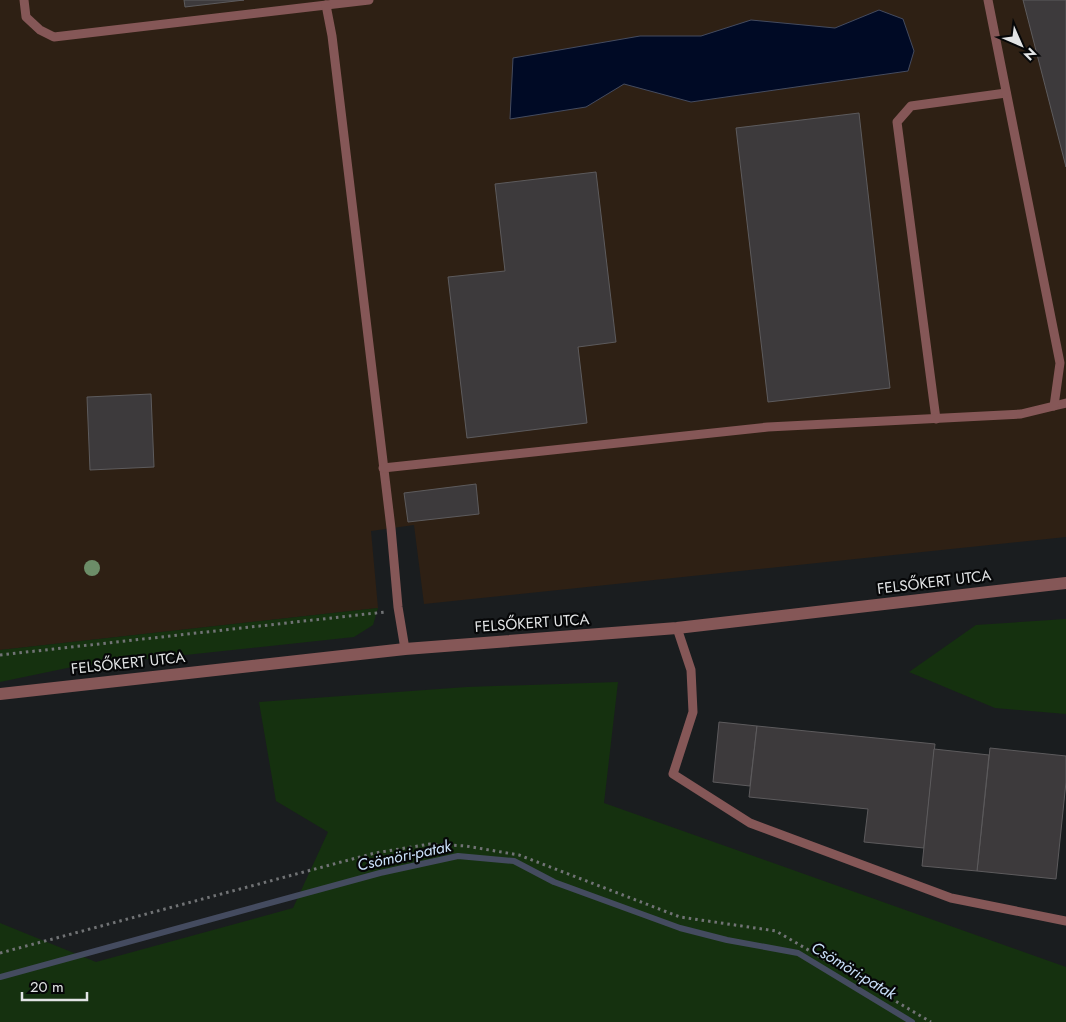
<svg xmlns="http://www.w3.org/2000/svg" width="1066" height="1022" font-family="Jost,sans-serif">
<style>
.commercial{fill:#2e2014}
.green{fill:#15310f}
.water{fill:#000a25;stroke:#444b5f}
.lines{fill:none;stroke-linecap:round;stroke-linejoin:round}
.stream{stroke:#444b5f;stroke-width:6}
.building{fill:#3d3a3c;stroke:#5d5b5d}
.path{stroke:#717375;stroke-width:3;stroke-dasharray:2.5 4;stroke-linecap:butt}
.service{stroke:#855757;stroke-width:9}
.tertiary{stroke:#855757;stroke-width:12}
.tree{fill:#6c8d68}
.labels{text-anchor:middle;stroke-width:4.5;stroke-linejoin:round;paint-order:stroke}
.street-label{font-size:15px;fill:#e2e4e5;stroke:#060708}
.water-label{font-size:16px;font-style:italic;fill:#cae0fa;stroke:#060708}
</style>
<rect width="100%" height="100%" fill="#1a1d1f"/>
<path class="commercial" d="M0 0H1066V537L424 604 414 525 371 531 378 608 0 650Z"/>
<g class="green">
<path d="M378 608 373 625 354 637 72 667 0 682V650Z"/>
<path d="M1066 619V714L995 708 909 672 976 625Z"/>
<path d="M618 682 604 803 1066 967V1022H0V923L96 962 293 908 328 832 276 801 259 702 467 687Z"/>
</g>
<path class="water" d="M879 10 903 19 914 51 908 71 691 102 624 84 586 107 510 119 513 58 640 36H701L751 20 835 28Z"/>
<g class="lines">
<path class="stream" d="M0 977 380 873 458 856 514 861 554 882 680 928 727 940 798 953 912 1022"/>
</g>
<g class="building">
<path d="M184 0H244L185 7Z"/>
<path d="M1023 0H1066V167Z"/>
<path d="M859 113 890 388 768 402 736 128Z"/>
<path d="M596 172 616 342 578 347 587 423 467 438 448 277 505 271 495 184Z"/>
<path d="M151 394 154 467 90 470 87 397Z"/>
<path d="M476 484 479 514 408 522 404 493Z"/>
<path d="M719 722 757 726 750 786 713 782Z"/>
<path d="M757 726 935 744 924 848 864 842 868 809 749 797Z"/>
<path d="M990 748 1066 756V782L1056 879 977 871Z"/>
<path d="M934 749 989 755 977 871 922 866Z"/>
</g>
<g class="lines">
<g class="path">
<path d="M0 655 385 612"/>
<path d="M0 953 375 853 430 844 466 846 519 855 680 917 776 931 931 1022"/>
</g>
<g class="service">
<path d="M24 0 26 17 40 30 54 37 369 0"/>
<path d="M326 5 332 36 391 528 398 607 405 649"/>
<path d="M1054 406 1066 403"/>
<path d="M936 419 897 122 911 106 1006 93"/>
<path d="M383 468 768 427 1021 414 1054 406 1060 363 988 0"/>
<path d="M677 628 691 670 693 712 673 774 750 823 951 898 1066 921"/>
</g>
<path class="tertiary" d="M0 694 405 649 677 628 1066 583"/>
</g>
<circle class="tree" cx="92" cy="568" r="8"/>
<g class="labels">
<g class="street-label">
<text transform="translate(934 582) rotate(-7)" y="5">FELSŐKERT UTCA</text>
<text transform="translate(532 623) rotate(-4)" y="5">FELSŐKERT UTCA</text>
<text transform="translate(128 663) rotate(-6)" y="5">FELSŐKERT UTCA</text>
</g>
<g class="water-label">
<text transform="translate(404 855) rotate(-12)" y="6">Csömöri-patak</text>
<text transform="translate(854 970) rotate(31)" y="6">Csömöri-patak</text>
</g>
</g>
<g transform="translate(1021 45) rotate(135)" stroke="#060708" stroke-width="4" paint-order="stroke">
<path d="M0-4L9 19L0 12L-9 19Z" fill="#e2e4e5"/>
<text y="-8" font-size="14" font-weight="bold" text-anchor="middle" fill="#e2e4e5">N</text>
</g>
<path d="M22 992v8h65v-8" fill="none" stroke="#e2e4e5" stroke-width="2.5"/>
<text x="30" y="992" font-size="15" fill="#e2e4e5" stroke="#060708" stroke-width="4" paint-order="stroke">20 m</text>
</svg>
